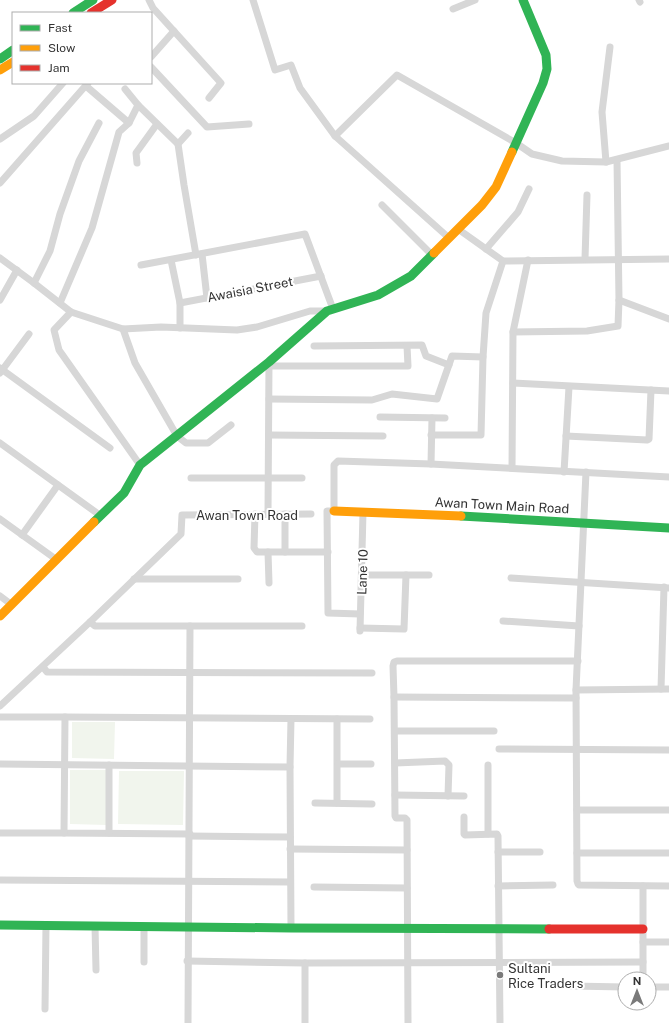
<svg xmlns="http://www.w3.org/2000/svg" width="669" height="1023" font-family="'Public Sans',sans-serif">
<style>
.green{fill:#f1f5ed}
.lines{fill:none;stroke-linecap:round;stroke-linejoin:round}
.street{stroke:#d7d7d7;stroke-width:7}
.fast{stroke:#30b455;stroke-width:9}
.slow{stroke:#ff9f0a;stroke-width:9}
.jam{stroke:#e5322d;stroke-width:9}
.poi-dot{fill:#7a7a7a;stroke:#fff;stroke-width:1.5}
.labels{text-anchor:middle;stroke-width:4;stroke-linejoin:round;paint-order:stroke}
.street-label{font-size:13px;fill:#333;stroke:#fff}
.poi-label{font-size:13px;fill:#333;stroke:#fff;text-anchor:start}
</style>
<rect width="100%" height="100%" fill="#fff"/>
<g class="green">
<path d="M72 722H115L114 759 72 758Z"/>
<path d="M70 770H108L107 825 70 824Z"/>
<path d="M119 771H184L183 825 118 824Z"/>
</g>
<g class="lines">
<g class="street">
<path d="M149 0 153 8 221 83 209 98"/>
<path d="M253 0 275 70 291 65 300 88 335 136 449 238"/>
<path d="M639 0 640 2"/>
<path d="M453 9 475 0"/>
<path d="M151 57 174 31"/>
<path d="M151 67 207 127 249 124"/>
<path d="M86 86 129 123"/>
<path d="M125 89 138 105 178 144 184 185 196 255"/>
<path d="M335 136 397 75 516 143 532 154 562 161 606 162 669 146"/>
<path d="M0 139 34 116 63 83"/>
<path d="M178 144 188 133"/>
<path d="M606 162 602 112 610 47"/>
<path d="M137 163 136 153 157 124"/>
<path d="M0 183 88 83"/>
<path d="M382 205 432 255"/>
<path d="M458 229 503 261 669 259"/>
<path d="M486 249 518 212 529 189"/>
<path d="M202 254 207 298"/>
<path d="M0 258 34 283 71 312 123 329 161 327 237 330 257 327 310 311H327"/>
<path d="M585 259 587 195"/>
<path d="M171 260 180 303V328"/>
<path d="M141 265 305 234 333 309"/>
<path d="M34 283 50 251 60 214 79 161 99 123"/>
<path d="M0 300 17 270"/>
<path d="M619 300 669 319"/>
<path d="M60 303 92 228 119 132 129 123 138 105"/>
<path d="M180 303 321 276"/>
<path d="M71 312 54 330 59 350 140 465"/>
<path d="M123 329 135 363 177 436 186 443H208L231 425"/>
<path d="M513 332 587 331 618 326 619 300 617 160"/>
<path d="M314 346 422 345 426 356 449 365"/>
<path d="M269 366H408L407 346"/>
<path d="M0 368 110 448"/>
<path d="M0 373 29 334"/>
<path d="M513 383 669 391"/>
<path d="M269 399 372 400 392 394 437 399 452 356 483 357"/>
<path d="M380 417 445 418"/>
<path d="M269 435 383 436"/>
<path d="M431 435H481L483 357 486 313 503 261"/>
<path d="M566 436 647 440 649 439 651 390"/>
<path d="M0 443 101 516"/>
<path d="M431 464 432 418"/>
<path d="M512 468 513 332 528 260"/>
<path d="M564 472 569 387"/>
<path d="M586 472 576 690 577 881 578 884 579 885 669 886"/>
<path d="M191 478H302"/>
<path d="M255 514 254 548 257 552H268L269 583"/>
<path d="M268 514 269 362"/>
<path d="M0 519 57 560"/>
<path d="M22 535 58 485"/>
<path d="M268 552H328"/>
<path d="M285 552V514"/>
<path d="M362 575H429"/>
<path d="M511 578 669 588"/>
<path d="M134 579H238"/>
<path d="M0 596 12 605"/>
<path d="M360 614 328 613 327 511H334V465L338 461 431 464 669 477"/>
<path d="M503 621 579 626"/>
<path d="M90 622 95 626H302"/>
<path d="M360 628 404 629 406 575"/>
<path d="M360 631 363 512"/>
<path d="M43 667 47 672 372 673"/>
<path d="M661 689 664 587"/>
<path d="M576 690 669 689"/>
<path d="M394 697 576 698"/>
<path d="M0 706 90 622 181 534 182 515 311 514"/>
<path d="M0 717H65L64 833 190 834"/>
<path d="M65 717 370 719"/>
<path d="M337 719V803"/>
<path d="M395 731H494"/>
<path d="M499 749 669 750"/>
<path d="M395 763 445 761 449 765 448 796"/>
<path d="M0 764 290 767"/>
<path d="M338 764H371"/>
<path d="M109 765V833"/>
<path d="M488 765V834"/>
<path d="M395 795 464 796"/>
<path d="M315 803 372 804"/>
<path d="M577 810H669"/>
<path d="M464 817V834L465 835 497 834 498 836 500 1023"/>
<path d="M0 833H64"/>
<path d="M189 836 290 837"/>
<path d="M290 849 407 850"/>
<path d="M498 852H540"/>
<path d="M577 853H669"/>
<path d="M0 880 290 882"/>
<path d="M498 886 553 885"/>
<path d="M643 886V979"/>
<path d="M314 887 407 888"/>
<path d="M95 926 96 970"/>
<path d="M144 927V962"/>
<path d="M291 928 290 767 291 719"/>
<path d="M643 942H669"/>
<path d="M187 961 305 963 643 962"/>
<path d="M305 963V1023"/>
<path d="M571 986 625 987"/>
<path d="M649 987H669"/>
<path d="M45 1009 46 925"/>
<path d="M188 1023 190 626"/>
<path d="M408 1023 407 820 405 818H396L395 816 394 697 393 666 394 662 397 661H578"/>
</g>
<g class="fast">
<path d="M73 13 93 0"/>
<path d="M0 59 13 50"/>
<path d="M512 152 543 83 547 69 546 55 523 0"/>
<path d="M461 516 669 528"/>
<path d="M94 522 124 493 140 465 269 362 327 311 378 295 411 276 434 253"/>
<path d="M0 925 291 928 549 929"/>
</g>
<g class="slow">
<path d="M0 70 13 62"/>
<path d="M434 253 482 205 496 187 512 152"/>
<path d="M334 511 461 516"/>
<path d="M0 616 94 522"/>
</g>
<g class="jam">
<path d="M91 13 112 0"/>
<path d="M549 929H643"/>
</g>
</g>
<circle class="poi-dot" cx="500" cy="975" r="4"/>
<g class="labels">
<g class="street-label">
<text transform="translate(250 289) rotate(-11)" y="5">Awaisia Street</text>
<text transform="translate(502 505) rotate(3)" y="5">Awan Town Main Road</text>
<text x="247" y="520">Awan Town Road</text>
<text transform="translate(362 572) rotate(-88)" y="5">Lane 10</text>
</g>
<g class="poi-label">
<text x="508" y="973">Sultani<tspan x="508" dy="15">Rice Traders</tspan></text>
</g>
</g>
<rect x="12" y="12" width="140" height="72" fill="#ffffff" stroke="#adadad"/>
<rect x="20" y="25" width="20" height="6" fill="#30b455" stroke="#adadad"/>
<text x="48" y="32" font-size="12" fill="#333333">Fast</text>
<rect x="20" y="45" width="20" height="6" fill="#ff9f0a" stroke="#adadad"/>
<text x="48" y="52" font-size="12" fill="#333333">Slow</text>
<rect x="20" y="65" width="20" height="6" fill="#e5322d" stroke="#adadad"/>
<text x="48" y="72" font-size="12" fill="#333333">Jam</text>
<g transform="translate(637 991)"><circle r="19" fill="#ffffff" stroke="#adadad"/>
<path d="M0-3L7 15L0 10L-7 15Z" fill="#7a7a7a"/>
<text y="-6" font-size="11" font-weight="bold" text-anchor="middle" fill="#333333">N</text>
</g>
</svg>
